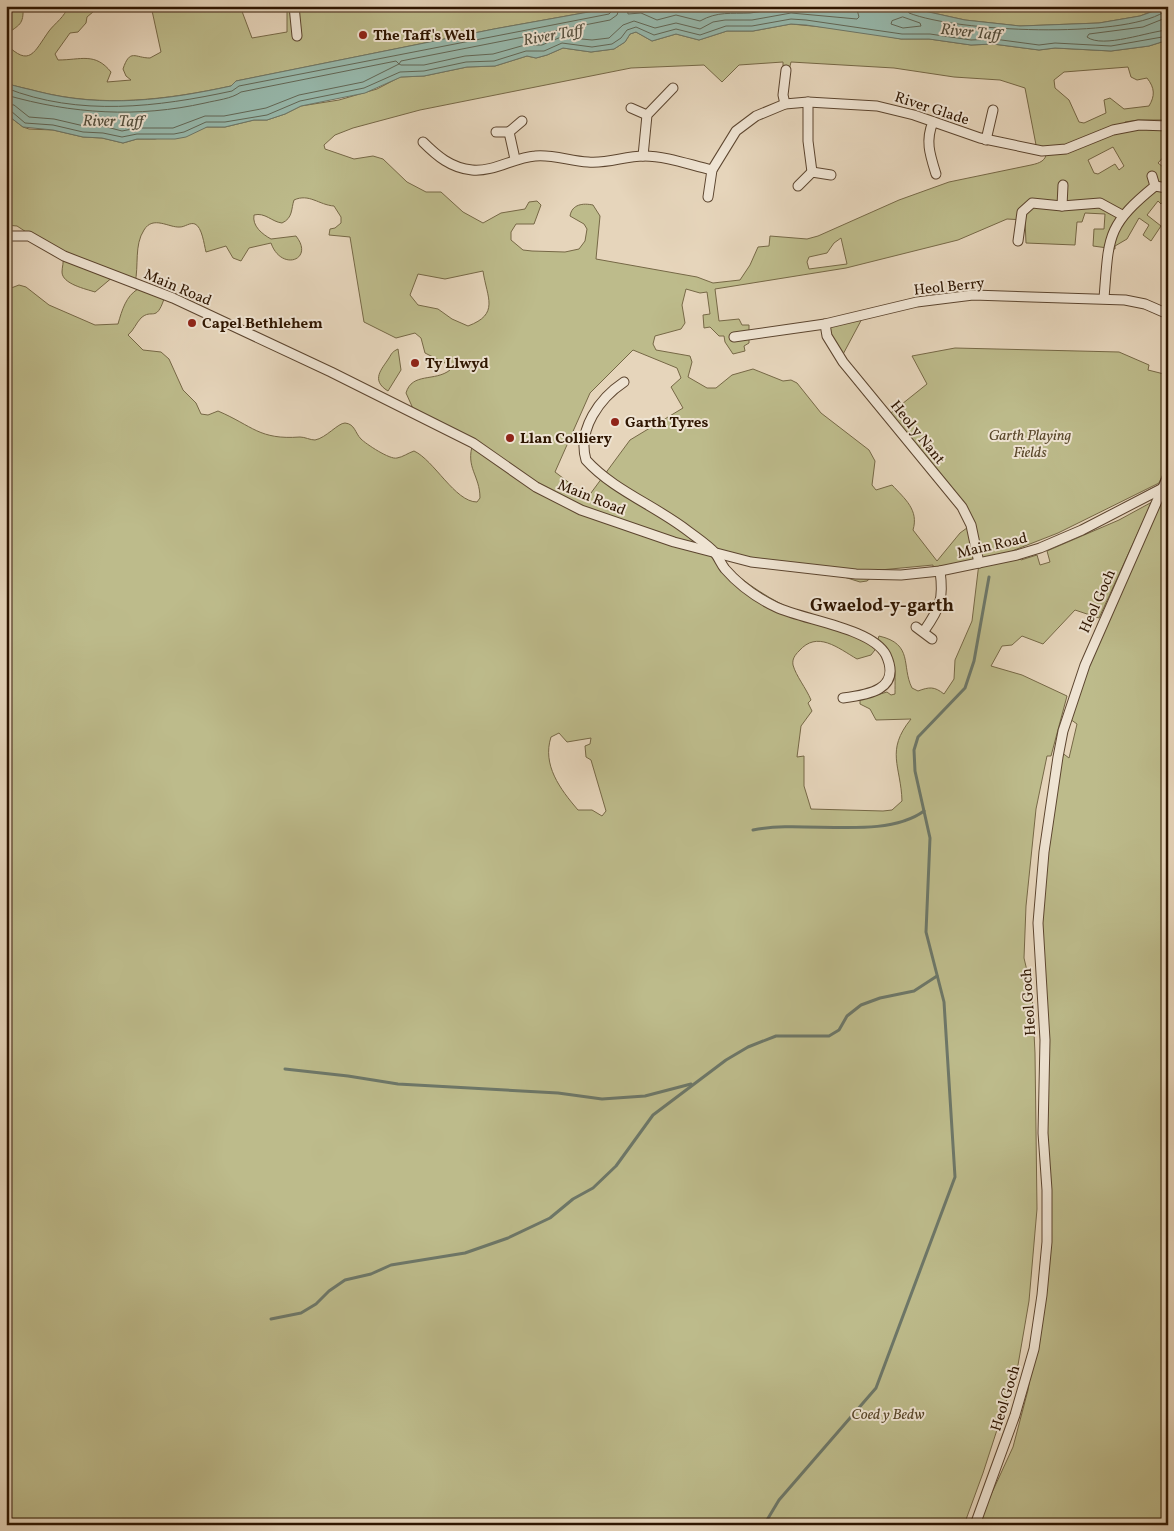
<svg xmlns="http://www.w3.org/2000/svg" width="1174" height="1531" font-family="Vollkorn,serif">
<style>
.green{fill:#bdbb8b;stroke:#766846;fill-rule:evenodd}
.water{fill:#97b9ad;stroke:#6d7768}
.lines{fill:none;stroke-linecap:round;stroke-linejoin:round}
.shore{stroke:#626756;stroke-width:1}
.stream{stroke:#6d7768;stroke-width:3}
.minor-casing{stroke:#5c452f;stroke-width:11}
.minor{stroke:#efe4d3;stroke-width:9}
.poi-dot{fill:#8f2418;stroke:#efe4d3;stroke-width:2}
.labels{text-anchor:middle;stroke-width:4;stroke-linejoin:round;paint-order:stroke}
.poi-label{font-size:15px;font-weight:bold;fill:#2e1500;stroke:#efe4d3;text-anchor:start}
.street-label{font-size:15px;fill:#2e1500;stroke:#efe4d3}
.park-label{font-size:15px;font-style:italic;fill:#59472a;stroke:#efe4d3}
.water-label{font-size:16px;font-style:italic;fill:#534e3d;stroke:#efe4d3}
.quarter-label{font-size:18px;font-weight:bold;fill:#2e1500;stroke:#efe4d3}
</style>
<rect width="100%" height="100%" fill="#e6d5bb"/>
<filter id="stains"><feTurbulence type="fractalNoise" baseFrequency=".004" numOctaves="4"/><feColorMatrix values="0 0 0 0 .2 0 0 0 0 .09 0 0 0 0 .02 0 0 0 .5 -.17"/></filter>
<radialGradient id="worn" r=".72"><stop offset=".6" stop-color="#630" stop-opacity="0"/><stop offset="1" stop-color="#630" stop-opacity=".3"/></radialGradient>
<g class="green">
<path d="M6 6H23C24 26 19 24 6 35Z"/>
<path d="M68 6H100L87 17 86 23 78 32 70 33 55 54 58 60C81 60 95 52 111 72L107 82 131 80 126 76 123 69C130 48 135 58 150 58L161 52 151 6H240L252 38 287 32V6H622L494 29 236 81 231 86C165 100 102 108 36 91 26 88 16 87 6 83V44C30 68 34 52 49 31 55 23 65 17 68 6Z"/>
<path d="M861 6H1165L1140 16 1099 23 1020 26 965 20 906 7 881 10Z"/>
<path d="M791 24 854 30 901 39H929L971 45 993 44 1039 50 1055 48 1111 51 1149 46 1168 40V66L1163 84 1168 86V120H1138L1125 122 1127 128 1168 126V152L1158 163 1168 171V195L1161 204 1158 201 1147 215 1161 226 1151 241 1143 235 1149 225 1139 218 1127 239 1115 246V249L1093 246 1094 229H1104L1105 214 1085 213 1082 222H1077L1075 245 1026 243 1025 220 1007 219 958 240 846 268 715 289 719 321 739 319 742 325H749V343L744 346 745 351 733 354 725 342 724 336H719L710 327 704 328 703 315 710 314 707 292 700 293 686 289 682 305 685 323 681 329 655 336 653 344 656 350 690 356 692 362 688 377 707 388H716L732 375 753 369 783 381 791 380 797 383 821 413 869 450 875 461 872 485 876 490 892 485C905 499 919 510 913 530L937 561 960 533 971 525 887 416 927 384 912 356 955 348 1119 352 1149 365 1148 370 1168 375V462L1159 483 1058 533 1012 551 1021 560 1037 555 1040 565 1050 562 1047 551 1119 520 1152 502 1099 618 1075 610 1043 644 1022 636 1012 645 1002 646 991 666 1022 675 1067 696 1051 756H1047L1036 809 1026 906 1024 958 1032 992 1035 1053 1037 1209 1029 1301 1018 1365 983 1473 964 1525H6V290L19 285 26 287 49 305 95 325 118 324C122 310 126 296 138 289L164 299C156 323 152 308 141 318 136 323 134 330 128 335L143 350 161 352 169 359 183 390 196 403 201 414 208 415 218 411C253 426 259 440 300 437 305 437 310 440 315 440 326 438 338 423 345 423 355 424 355 433 361 439 366 444 390 460 397 458 403 457 408 453 414 451 434 460 455 502 477 502L480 498C480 475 465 468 473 443L415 413 406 393C412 372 435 382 450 370L449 365 425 353 421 338 415 333 396 338 364 322 350 237 329 235 330 229 335 228 341 223V217L334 206C319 205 309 193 294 200 291 209 293 218 282 223 272 222 265 212 254 215 252 226 262 234 271 239L296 236C315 260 281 272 271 243L249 248 241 261 233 258 226 246 206 252C204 244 202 227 195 224 190 222 185 227 180 227 169 228 153 215 144 230 134 245 139 266 135 283L114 276 95 292C86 289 62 284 62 272 62 267 64 262 63 256L17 226 6 225V114L23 127 29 129 53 130 83 137 102 138 123 143 137 139H155L207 127H225L254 120H267L285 114 301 106 339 100 377 89 400 77 424 76 467 67 495 66 527 56 536 58 547 55 563 48 591 52 614 49 625 42 630 34 636 32 652 41 676 34 699 40 727 31H753ZM783 62V69L789 70 791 62 894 68 954 77 1000 80 1025 88 1037 150 1047 151C1046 161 1040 163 1031 165L949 182 899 200 818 236 807 239 770 236 769 246 758 247 750 265 740 280 713 283 697 277 596 259 600 216 593 205C583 203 572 204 570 216L584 224 587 229 585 241 579 249 565 252 532 251 523 250 511 240V232L516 224H534L541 205 537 201 529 202 525 209 501 213 483 223 463 212 441 192H426L407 182 383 159 373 156 354 159 325 149 324 145 335 135 353 128 420 110 631 68 704 65 722 82 739 65ZM1128 67 1131 77 1137 80 1147 78C1155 88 1155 96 1149 106L1124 109 1110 98 1104 100 1106 113 1084 123 1079 122 1069 100 1055 88 1054 80 1064 72ZM1113 147 1124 166 1119 170 1115 164 1098 174 1094 173 1088 160ZM841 238 847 264 809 269 807 262 809 257 827 253 834 243ZM483 271C487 298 500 314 468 326L452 319 438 309 418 305 410 295 418 274 445 279ZM633 350 677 368 681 378 671 387 683 408 630 440 588 497 555 472 590 393ZM716 553 825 571 860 582 867 581 880 570 933 565V572L979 563 972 621 955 660 954 679 944 694C934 686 929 687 918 691L912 688C901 666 914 644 879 636L878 639C897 658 895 669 895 694L891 695 887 692 860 700V704L870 709 876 720 911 719C885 751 901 766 902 801L892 810 883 811 811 809 804 786V756L797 757 801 726 812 711 808 703 811 700C806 688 796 676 793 665 792 659 795 655 799 651 817 630 838 648 857 659L871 655 878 646C825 624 752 600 716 553ZM559 733 567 742 591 738 590 744 585 746 586 757 591 760 606 811 602 816 592 810H578C560 789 542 765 551 737Z"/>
<path d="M864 315 841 358 825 324Z"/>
<path d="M398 349 401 370 388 391C370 380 382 369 389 358 392 353 392 352 398 349Z"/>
<path d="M1168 481V1525H977L1013 1447 1028 1390 1046 1281V1132L1040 930 1043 876 1061 752 1069 758 1077 724 1070 719 1082 679Z"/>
</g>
<path class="water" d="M622 6H861L881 10 906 7 965 20 1020 26 1099 23 1140 16 1168 6V40L1149 46 1111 51 1055 48 1039 50 993 44 971 45 929 39H901L806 25 791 24 753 31H727L699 40 676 34 652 41 636 32 630 34 625 42 614 49 591 52 563 48 547 55 536 58 527 56 495 66 467 67 424 76 401 77 365 93 301 106 285 114 267 120H254L225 127H207L186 137 175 139H137L123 143 102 138 83 137 53 130 23 127 6 114V83C17 87 29 89 40 92 104 108 167 100 231 86L236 81 494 29Z"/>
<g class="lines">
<g class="shore">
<path d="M620 6 617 15 610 20 401 61 399 64 401 65H424L465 56 493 54 525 45H542L561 37 592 40 609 38 623 25 634 21 655 28 676 23 700 29 713 22 725 20H752L791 13 857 19 859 17 856 6"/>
<path d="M627 6 628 14 641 13 657 20 676 15 700 21C718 11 731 14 750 13 762 12 774 8 785 6"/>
<path d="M905 6 909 13C957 32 1121 39 1164 12L1166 6"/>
<path d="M903 17 920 23 921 26 903 28 891 24 892 21Z"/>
<path d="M1168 17 1143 27 1089 34 1087 37C1103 49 1149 31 1168 30"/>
<path d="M6 88C79 117 158 107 232 91L239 86 609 14 612 11 613 6"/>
<path d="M6 95C72 114 138 118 205 103 217 100 231 99 241 92L396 61 399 64 363 82 299 95 266 108 224 116H205L173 128H137L122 131 103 126H84L54 119 29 117 14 105 6 104"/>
<path d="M6 110 11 111 25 123 53 125 83 132 103 133 122 137 137 134H174L184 132 206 122H225L267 115 300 101 364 88 400 72 424 71 466 62 494 61 526 51H544L562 43 592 47 612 44 621 38 627 30 636 27 654 35 676 29 700 35 726 26H752L791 19 806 20 902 34H930L971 40 994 39 1039 45 1055 43 1111 46 1168 36"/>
</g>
<g class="stream">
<path d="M753 830C803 819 883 841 924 811"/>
<path d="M285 1069 348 1076 398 1084 558 1093 602 1099 645 1096 691 1084"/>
<path d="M271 1319 301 1313 316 1304 329 1291 345 1280 371 1274 391 1265 465 1253 508 1238 550 1218 573 1199 593 1188 616 1166 653 1115 726 1060 748 1047 776 1036H829L839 1030 847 1016 861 1005 880 998 914 991 937 976"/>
<path d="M764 1525 779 1500 876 1388 955 1177 944 1002 926 932 930 838 915 771 914 750 918 737 965 688 974 661 989 577"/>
</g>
<defs>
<g id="minor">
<path d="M294 6 297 36"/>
<path d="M808 102V141L812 172"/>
<path d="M785 104 783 95 786 70"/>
<path d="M631 108 647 115"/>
<path d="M933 122C925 141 930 155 936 174"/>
<path d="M496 132H509"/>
<path d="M986 140 993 110"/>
<path d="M423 142C437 156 451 168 472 170 494 172 513 158 535 156 552 154 570 161 588 162 607 164 625 156 644 156 667 156 690 165 712 170"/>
<path d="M643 156 647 115 673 88"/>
<path d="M515 159 509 132 522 121"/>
<path d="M798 186 812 172 831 175"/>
<path d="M1155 186 1167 188"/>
<path d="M708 197 712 170 736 131 756 116 785 104 808 102 877 106 914 115 980 138 1042 151 1066 149 1113 130 1139 125 1168 126"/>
<path d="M1062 206 1063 185"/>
<path d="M6 236H29L64 256 173 298 331 372 473 443 536 487 581 510 674 542 751 562 856 574 901 575 940 571 1017 555 1040 548 1082 530 1163 488"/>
<path d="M1018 241 1022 212 1032 203 1062 206 1100 203 1122 215"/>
<path d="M1104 298C1109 236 1106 226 1155 186L1152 176"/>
<path d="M825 324 827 336 843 362 962 507 971 525 979 563"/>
<path d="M734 337 825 324 917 302 973 295 1125 300 1145 304 1168 314"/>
<path d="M624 382C600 398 577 429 586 460 613 490 656 506 688 531 697 538 708 545 715 553 719 558 721 564 725 569 739 585 757 598 776 607 803 620 872 628 886 655 902 690 867 695 843 698"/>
<path d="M916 627 932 639"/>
<path d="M924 631C940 608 944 599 940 571"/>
<path d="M975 1525 1015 1415 1034 1349 1042 1295 1047 1242V1190L1043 1133 1045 1040 1038 923 1044 852 1058 757 1063 731 1085 665 1168 476"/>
</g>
</defs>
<use href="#minor" class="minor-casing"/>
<use href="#minor" class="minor"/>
</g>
<g class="poi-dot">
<circle cx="363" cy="35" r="5"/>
<circle cx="192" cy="323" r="5"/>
<circle cx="415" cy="363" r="5"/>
<circle cx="615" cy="422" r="5"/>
<circle cx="510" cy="438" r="5"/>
</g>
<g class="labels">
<g class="poi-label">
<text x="373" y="40">The Taff's Well</text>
<text x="202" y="328">Capel Bethlehem</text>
<text x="425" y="368">Ty Llwyd</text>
<text x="625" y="427">Garth Tyres</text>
<text x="520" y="443">Llan Colliery</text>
</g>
<g class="street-label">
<text transform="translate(932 108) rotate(18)" y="5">River Glade</text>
<text transform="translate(949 286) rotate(-6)" y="5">Heol Berry</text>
<text transform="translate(178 287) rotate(23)" y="5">Main Road</text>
<text transform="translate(918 432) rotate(51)" y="5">Heol y Nant</text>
<text transform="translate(592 497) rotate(22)" y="5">Main Road</text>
<text transform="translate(992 545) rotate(-13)" y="5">Main Road</text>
<text transform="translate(1097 601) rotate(-66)" y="5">Heol Goch</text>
<text transform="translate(1028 1002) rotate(-94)" y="5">Heol Goch</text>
<text transform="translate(1005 1398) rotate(-73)" y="5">Heol Goch</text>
</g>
<g class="park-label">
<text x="1030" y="440">Garth Playing<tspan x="1030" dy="17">Fields</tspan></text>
<text x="888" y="1419">Coed y Bedw</text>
</g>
<g class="water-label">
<text transform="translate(971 31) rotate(6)" y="6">River Taff</text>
<text transform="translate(553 34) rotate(-10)" y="6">River Taff</text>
<text transform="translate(113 120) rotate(1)" y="6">River Taff</text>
</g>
<g class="quarter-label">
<text x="882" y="611">Gwaelod-y-garth</text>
</g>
</g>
<rect width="1174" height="1531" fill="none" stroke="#e6d5bb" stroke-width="25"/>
<rect x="8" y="8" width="1159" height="1516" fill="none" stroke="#2e1500" stroke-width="2.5"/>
<rect x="12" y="12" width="1149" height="1506" fill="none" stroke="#2e1500"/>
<rect width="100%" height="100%" filter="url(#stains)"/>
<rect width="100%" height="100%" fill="url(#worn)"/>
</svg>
